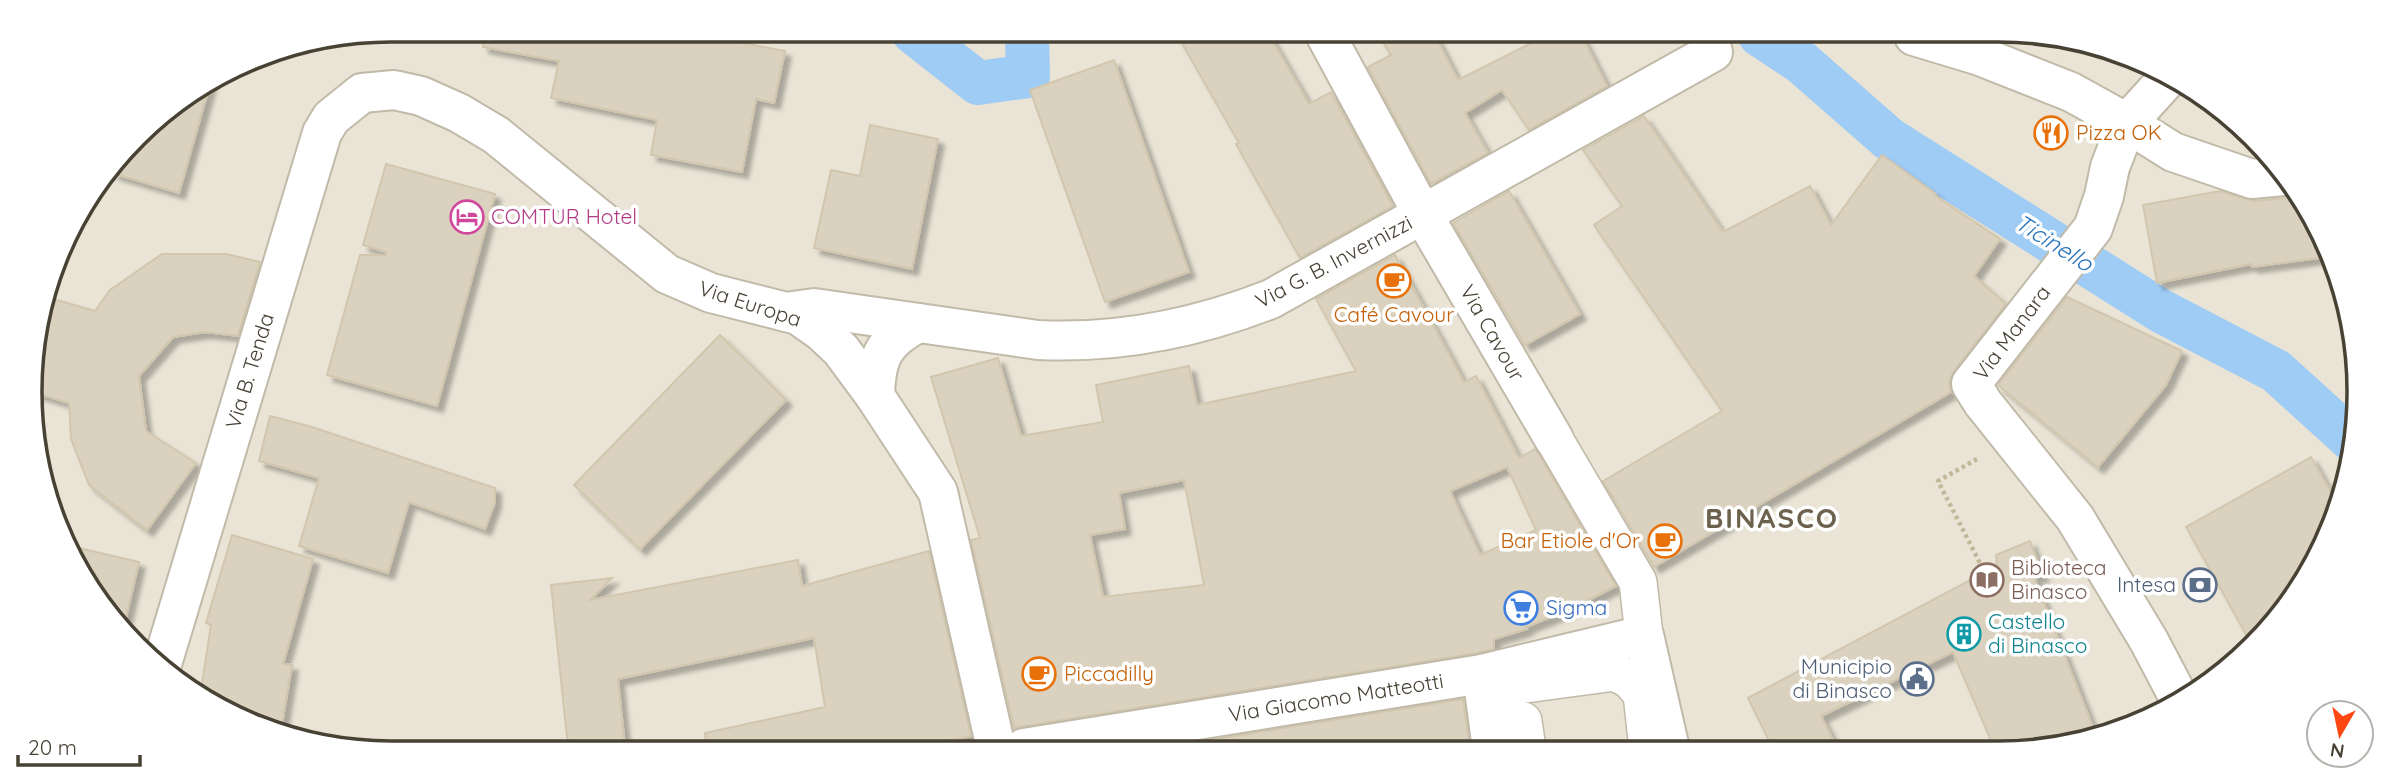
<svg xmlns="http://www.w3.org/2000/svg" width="2389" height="783" font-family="Quicksand,sans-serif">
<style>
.residential{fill:#e9e4d5}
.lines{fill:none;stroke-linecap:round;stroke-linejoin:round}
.canal{stroke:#9fccf5;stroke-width:44}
.building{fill:#dad1be;stroke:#d2c7ae;stroke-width:2;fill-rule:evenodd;filter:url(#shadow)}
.pedestrian-casing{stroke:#c1baa9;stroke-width:40}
.minor-casing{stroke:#c1baa9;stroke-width:42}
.tertiary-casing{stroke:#c1baa9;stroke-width:42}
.path{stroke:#c3b799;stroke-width:4.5;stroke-dasharray:3.5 3.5;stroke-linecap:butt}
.pedestrian{stroke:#fff;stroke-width:37}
.minor{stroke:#fff;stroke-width:38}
.tertiary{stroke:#fff;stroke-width:38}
.labels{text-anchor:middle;stroke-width:7;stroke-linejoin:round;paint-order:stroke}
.food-label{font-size:21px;fill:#c56008;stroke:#fff;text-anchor:start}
.hotel-label{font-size:21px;fill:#b23c85;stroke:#fff;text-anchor:start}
.street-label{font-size:21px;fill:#484235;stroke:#fff}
.education-label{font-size:21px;fill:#785e54;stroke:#fff;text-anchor:start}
.service-label{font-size:21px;fill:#4e5e75;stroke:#fff;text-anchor:end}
.shop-label{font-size:21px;fill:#366cbe;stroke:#fff;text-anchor:start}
.culture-label{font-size:21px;fill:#0d838f;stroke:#fff;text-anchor:start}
.water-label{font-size:23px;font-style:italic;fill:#2773bb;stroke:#fff}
.district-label{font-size:28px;font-weight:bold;letter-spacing:2px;fill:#6c614c;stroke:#fff}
.rim{fill:none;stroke:#484235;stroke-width:3.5}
</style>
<defs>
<filter id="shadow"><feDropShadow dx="6" dy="6" stdDeviation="2" flood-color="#0004"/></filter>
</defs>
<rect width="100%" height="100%" fill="#f4f1e7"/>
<path class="residential" d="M391 30 2068 37 2199 91 2299 191 2352 321V462L2311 572 2253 648 2158 716 2045 750 321 746 191 693 91 593 42 485 33 345 67 231 153 120 253 57Z"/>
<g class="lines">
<g class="canal">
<path d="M913 32 978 83 1028 76 1027 32"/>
<path d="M1760 35 1801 62 1889 139 2161 311 2276 371 2352 440"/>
</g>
</g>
<g class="building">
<path d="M484 30 680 31 785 51 774 103 756 99 742 172 651 155 657 120 551 98 559 61 483 47Z"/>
<path d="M1176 33H1268L1309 104 1331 92 1393 206 1300 258 1236 144 1239 143Z"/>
<path d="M1378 34H1434L1458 80 1547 35H1581L1607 86 1529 130 1502 90 1465 113 1488 153 1431 184 1368 67 1391 55Z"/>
<path d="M1114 60 1189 272 1105 302 1030 90Z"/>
<path d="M210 84 179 193 112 173 153 120Z"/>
<path d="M1644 116 1723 232 1810 186 1831 225 1882 155 1936 194V196L2000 239 1974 276 2006 304 1954 371 1949 382 1951 392 1654 567 1603 481 1722 411 1594 225 1622 206 1583 150Z"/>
<path d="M870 125 938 139 912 269 814 248 831 170 860 176Z"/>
<path d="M386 164 495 194 437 406 327 375 360 255H386V252L363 245Z"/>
<path d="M1509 191 1580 314 1525 345 1453 223Z"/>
<path d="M2220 191 2254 201 2286 198 2298 191 2326 257 2252 267 2251 264 2157 283 2143 205Z"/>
<path d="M162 254H226L260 262 238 336 205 332 173 337 139 376 146 431 196 463 147 530 89 485 71 439 69 403 36 393 33 345 47 297 95 311 110 290Z"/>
<path d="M1395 255 1464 382 1476 376 1519 458 1535 449 1538 453 1616 586 1569 610 1526 627 1527 629 1494 639V649L1478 653 1014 728 971 540 980 538 931 377 998 358 1021 436 1103 422 1096 385 1189 366 1197 405 1356 371 1316 299ZM1507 467 1536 530 1480 555 1450 491ZM1184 480 1204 585 1103 597 1090 535 1125 529 1119 493Z"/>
<path d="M2067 297 2182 351 2166 385 2098 467 1998 385Z"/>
<path d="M720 335 786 400 640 549 574 485Z"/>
<path d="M270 416 312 427 495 488V502L485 529 409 502 388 573 299 546 319 478 259 461Z"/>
<path d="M2311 457 2337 503 2311 572 2253 647 2186 527Z"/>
<path d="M232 535 313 559 283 664 292 665 281 730 200 696 211 625 206 623Z"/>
<path d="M2030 541 2043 576 2034 577 2096 735 2045 750H1995L1953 652 1821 716 1838 750 1773 749 1748 698 1997 566 1996 555Z"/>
<path d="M70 546 139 562 124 626 91 593Z"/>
<path d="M929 551 971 736 919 748 706 747 705 733 825 707 814 638 618 679 625 747H568L551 585 612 578 590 600 798 560 802 586Z"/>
<path d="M1463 699 1470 749 1160 748Z"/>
</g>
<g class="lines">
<defs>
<g id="pedestrian">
<path d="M1554 439 1638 582 1644 635"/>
<path d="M1527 749 1523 721 1503 723 1499 692 1502 687 1615 672 1630 680 1642 694 1648 749"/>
</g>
<g id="minor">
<path d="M1325 34 1423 215 1554 439"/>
<path d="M1914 36 1980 56 2071 92 2127 123"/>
<path d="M786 312 814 308 1038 340C1118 344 1197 328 1271 299L1713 52"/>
<path d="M875 396C876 358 883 341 918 323"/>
<path d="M162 664 322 133 331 118 362 93 394 90 421 96 459 113 496 135 667 274 711 293 798 315 822 332 841 350 875 396 938 492 996 748"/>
<path d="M1482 674 1492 749"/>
</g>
<g id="tertiary">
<path d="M2168 78 2127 123 2110 167 2104 196 2093 228 1971 384 1983 403 2075 518 2149 641 2180 700"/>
<path d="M2127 123 2173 152 2252 179 2283 176"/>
<path d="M1024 748 1482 674 1644 635 1670 749"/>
</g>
</defs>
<use href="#pedestrian" class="pedestrian-casing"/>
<use href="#minor" class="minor-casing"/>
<use href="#tertiary" class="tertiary-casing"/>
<path class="path" d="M1977 459 1938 481 1985 573"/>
<use href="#pedestrian" class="pedestrian"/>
<use href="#minor" class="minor"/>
<use href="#tertiary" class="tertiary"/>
</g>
<defs>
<symbol id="restaurant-ring" viewBox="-11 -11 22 22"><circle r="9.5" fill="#fff" stroke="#e8710a" stroke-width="1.5"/><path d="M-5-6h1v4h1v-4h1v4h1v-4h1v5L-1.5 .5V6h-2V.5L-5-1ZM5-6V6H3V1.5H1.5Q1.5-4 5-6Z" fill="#e8710a"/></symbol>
<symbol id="hotel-ring" viewBox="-11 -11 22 22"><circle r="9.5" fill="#fff" stroke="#d1479c" stroke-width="1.5"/><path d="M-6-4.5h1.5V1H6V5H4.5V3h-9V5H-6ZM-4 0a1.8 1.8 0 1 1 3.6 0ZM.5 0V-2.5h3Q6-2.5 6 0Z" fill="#d1479c"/></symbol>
<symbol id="cafe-ring" viewBox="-11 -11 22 22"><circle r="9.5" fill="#fff" stroke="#e8710a" stroke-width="1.5"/><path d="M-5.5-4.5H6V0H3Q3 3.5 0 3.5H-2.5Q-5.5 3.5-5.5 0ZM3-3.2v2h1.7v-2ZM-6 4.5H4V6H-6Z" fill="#e8710a"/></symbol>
<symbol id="library-ring" viewBox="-11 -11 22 22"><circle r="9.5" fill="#fff" stroke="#8d6e63" stroke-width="1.5"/><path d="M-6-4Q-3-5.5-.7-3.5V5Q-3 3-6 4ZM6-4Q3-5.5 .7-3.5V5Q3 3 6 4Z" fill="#8d6e63"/></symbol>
<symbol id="bank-ring" viewBox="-11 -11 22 22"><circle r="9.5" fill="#fff" stroke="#5c6f8a" stroke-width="1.5"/><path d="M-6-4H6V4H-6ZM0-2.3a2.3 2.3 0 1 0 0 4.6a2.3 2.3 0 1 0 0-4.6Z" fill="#5c6f8a"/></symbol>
<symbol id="supermarket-ring" viewBox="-11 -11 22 22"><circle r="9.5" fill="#fff" stroke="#3f7fe0" stroke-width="1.5"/><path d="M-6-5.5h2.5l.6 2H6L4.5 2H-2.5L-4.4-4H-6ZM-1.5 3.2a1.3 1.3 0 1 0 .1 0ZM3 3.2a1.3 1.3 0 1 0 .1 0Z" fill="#3f7fe0"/></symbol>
<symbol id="building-ring" viewBox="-11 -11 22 22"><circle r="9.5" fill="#fff" stroke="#0f9aa8" stroke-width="1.5"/><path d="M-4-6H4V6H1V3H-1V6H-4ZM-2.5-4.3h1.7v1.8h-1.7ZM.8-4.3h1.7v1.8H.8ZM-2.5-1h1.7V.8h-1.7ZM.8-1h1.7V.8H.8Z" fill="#0f9aa8"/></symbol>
<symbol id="civic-ring" viewBox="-11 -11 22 22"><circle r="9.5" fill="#fff" stroke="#5c6f8a" stroke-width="1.5"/><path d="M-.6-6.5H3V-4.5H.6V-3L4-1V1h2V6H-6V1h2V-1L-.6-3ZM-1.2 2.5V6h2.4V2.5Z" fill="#5c6f8a"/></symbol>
</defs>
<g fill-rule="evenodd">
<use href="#restaurant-ring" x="2032" y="114" width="38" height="38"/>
<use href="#hotel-ring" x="448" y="198" width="38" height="38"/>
<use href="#cafe-ring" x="1375" y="262" width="38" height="38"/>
<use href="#cafe-ring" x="1646" y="522" width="38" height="38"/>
<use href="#library-ring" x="1968" y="561" width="38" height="38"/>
<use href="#bank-ring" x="2181" y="566" width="38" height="38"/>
<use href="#supermarket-ring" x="1502" y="589" width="38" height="38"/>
<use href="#building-ring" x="1945" y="615" width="38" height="38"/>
<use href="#cafe-ring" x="1020" y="655" width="38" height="38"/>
<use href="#civic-ring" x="1898" y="660" width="38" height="38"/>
</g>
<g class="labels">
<g class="food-label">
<text x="2076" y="140">Pizza OK</text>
<text x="1394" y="322" text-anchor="middle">Café Cavour</text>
<text x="1640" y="548" text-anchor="end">Bar Etiole d'Or</text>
<text x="1064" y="681">Piccadilly</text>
</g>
<g class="hotel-label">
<text x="491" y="224">COMTUR Hotel</text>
</g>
<g class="street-label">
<text transform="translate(1334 262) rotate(-28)" y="7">Via G. B. Invernizzi</text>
<text transform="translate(750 304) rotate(18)" y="7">Via Europa</text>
<text transform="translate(1492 333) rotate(60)" y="7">Via Cavour</text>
<text transform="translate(2012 333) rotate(-53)" y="7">Via Manara</text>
<text transform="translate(250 371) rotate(-73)" y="7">Via B. Tenda</text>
<text transform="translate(1336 698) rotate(-9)" y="7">Via Giacomo Matteotti</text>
</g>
<g class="education-label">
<text x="2011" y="575">Biblioteca<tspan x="2011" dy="24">Binasco</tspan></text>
</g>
<g class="service-label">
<text x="2176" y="592">Intesa</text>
<text x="1892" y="674">Municipio<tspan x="1892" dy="24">di Binasco</tspan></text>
</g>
<g class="shop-label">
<text x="1546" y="615">Sigma</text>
</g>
<g class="culture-label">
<text x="1988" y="629">Castello<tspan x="1988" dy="24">di Binasco</tspan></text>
</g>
<g class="water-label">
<text transform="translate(2054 243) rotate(32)" y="8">Ticinello</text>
</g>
<g class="district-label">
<text x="1772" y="528">BINASCO</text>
</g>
</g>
<path d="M0 0H2389V783H0ZM391 42H1998A349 349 0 0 1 2347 391V392A349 349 0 0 1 1998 741H391A349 349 0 0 1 42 392V391A349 349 0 0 1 391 42Z" fill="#fff" fill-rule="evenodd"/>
<path class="rim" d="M391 42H1998A349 349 0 0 1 2347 391V392A349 349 0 0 1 1998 741H391A349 349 0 0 1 42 392V391A349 349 0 0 1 391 42Z"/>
<g transform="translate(2340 734) rotate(189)"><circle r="33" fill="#ffffff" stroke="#b6b3ae" stroke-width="2"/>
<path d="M0-5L12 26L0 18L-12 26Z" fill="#ff4713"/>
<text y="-10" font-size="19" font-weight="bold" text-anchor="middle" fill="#484235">N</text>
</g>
<path d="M18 755v10h122v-10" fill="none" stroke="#484235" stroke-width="3.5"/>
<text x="28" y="755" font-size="21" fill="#484235" stroke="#ffffff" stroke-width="5" paint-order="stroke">20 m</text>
</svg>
